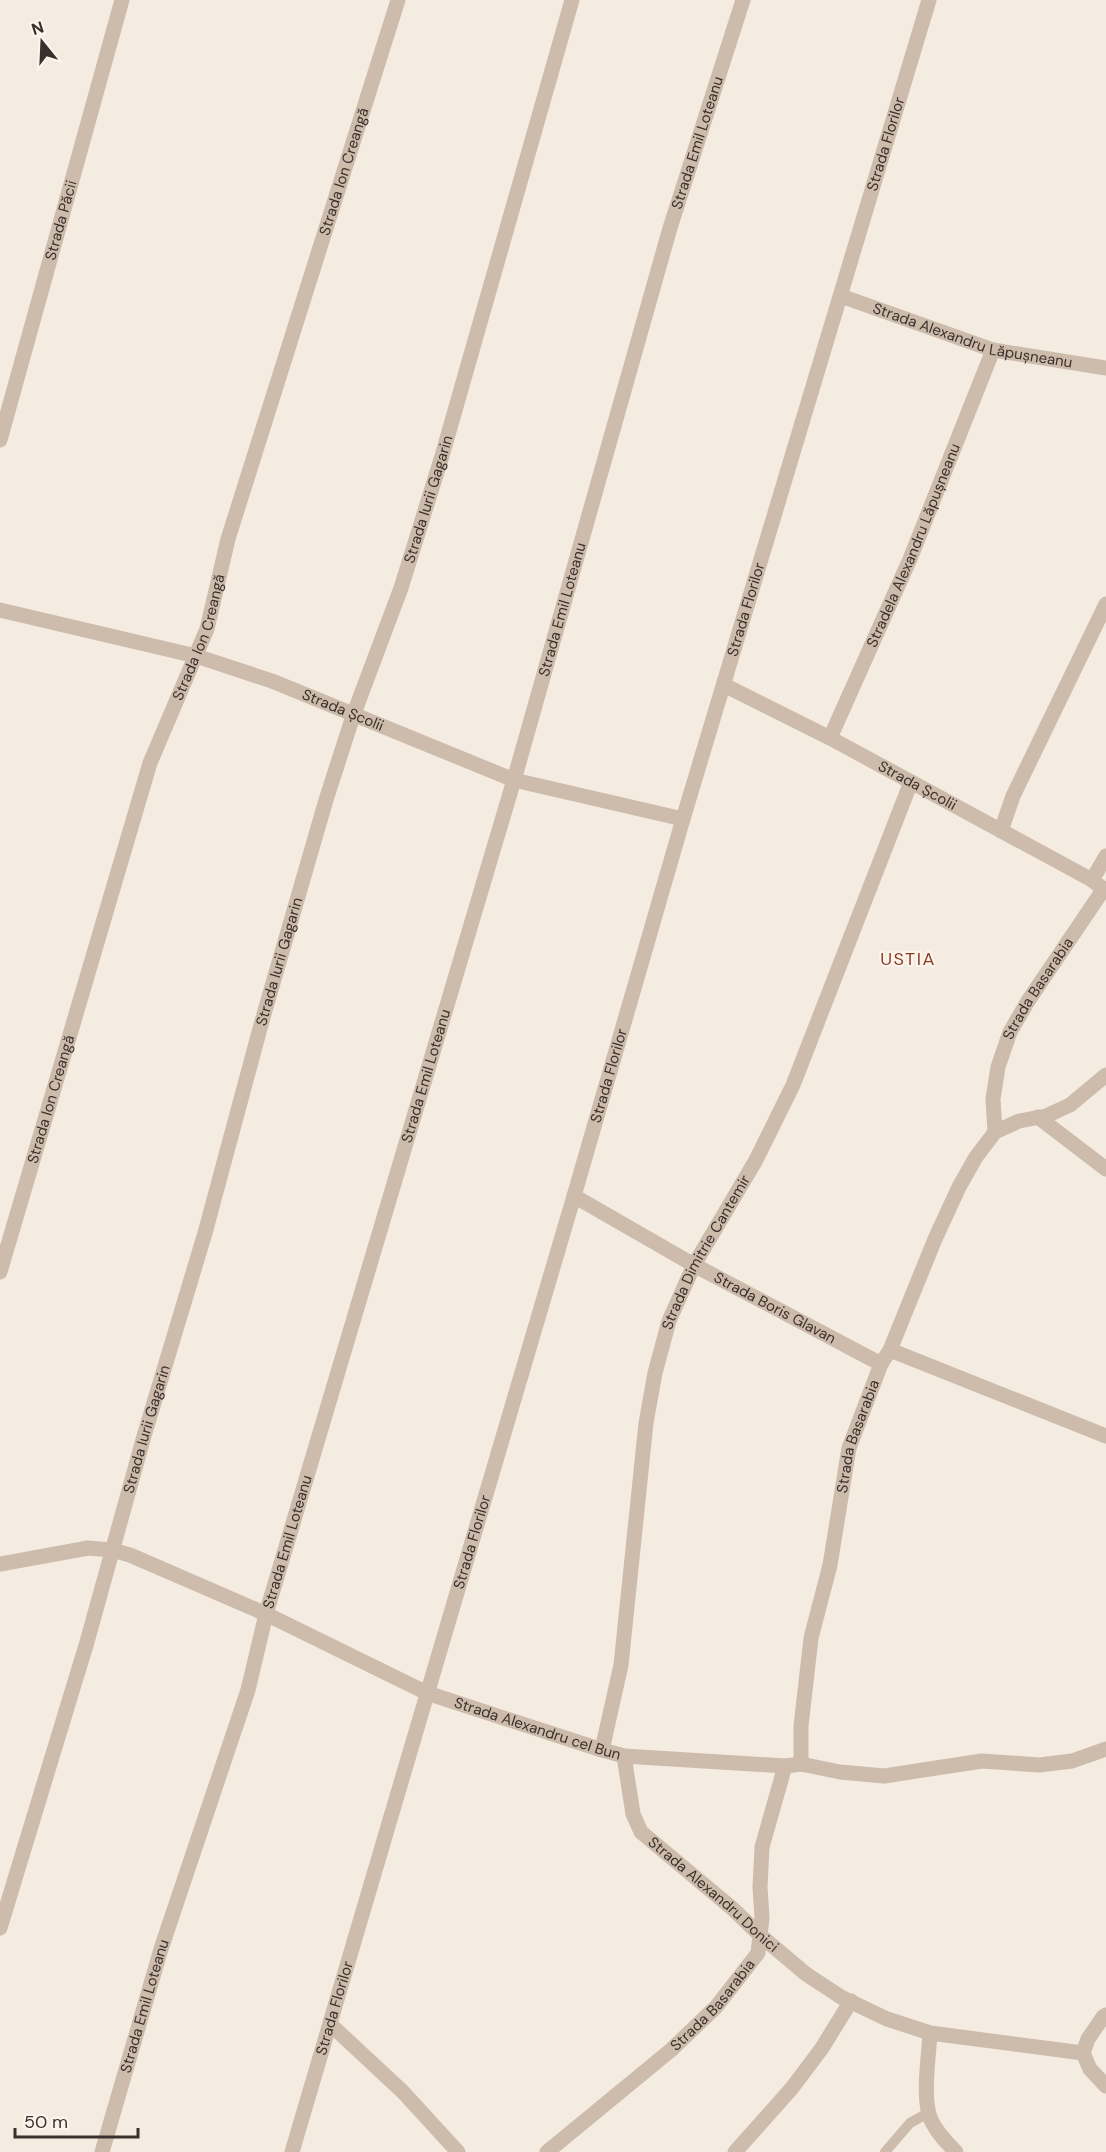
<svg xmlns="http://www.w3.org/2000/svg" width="1106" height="2152" font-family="'DM Sans',sans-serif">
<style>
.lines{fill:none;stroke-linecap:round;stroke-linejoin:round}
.lane{stroke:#cdbbac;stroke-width:10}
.street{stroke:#cdbbac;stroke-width:15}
.labels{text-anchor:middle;stroke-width:4.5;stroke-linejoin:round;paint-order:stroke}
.street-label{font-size:15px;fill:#3b302b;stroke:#fbf5ee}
.quarter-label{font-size:18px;letter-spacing:1.5px;fill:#8c3b22;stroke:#fbf5ee}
</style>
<rect width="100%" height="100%" fill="#f4ebe1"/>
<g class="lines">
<path class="lane" d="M885 2152 910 2123 930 2112"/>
<g class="street">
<path id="s1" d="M841 296 993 350 1106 368"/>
<path id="s2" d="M0 440 122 0"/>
<path id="s3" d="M0 610 196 656 272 681 514 780 683 819"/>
<path id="s4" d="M724 685 830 738 1092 880 1106 891"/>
<path id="s5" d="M830 738 910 559 993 350"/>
<path d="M1001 831 1013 796 1106 604"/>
<path d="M1092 880 1106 856"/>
<path d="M1038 1117 1106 1169"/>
<path id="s6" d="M995 1132 993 1099 998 1067 1010 1032 1028 1001 1103 890"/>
<path id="s7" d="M574 1196 694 1265 881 1364"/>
<path id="s8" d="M0 1272 150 763 207 629 228 539 398 0"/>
<path d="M890 1350 1106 1436"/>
<path id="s9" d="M0 1564 88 1548 112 1550 130 1555 266 1614 427 1693 602 1750 624 1756 785 1766 801 1764 840 1772 884 1776 982 1761 1039 1765 1072 1761 1106 1749"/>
<path id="s10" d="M602 1750 621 1665 646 1423 655 1373 669 1321 694 1265 756 1160 793 1085 911 782"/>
<path id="s11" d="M624 1756 633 1814 641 1832 733 1909 761 1936 806 1974 841 1997 887 2019 930 2033 1083 2053"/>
<path id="s12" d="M801 1764V1726L811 1638 830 1565 849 1448 881 1364 890 1350 935 1239 959 1187 976 1157 995 1132 1019 1121 1046 1116 1070 1105 1106 1075"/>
<path id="s13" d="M0 1928 87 1642 144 1436 205 1233 262 1021 326 800 353 716 401 588 442 456 572 0"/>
<path d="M1106 2015 1103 2017 1088 2039 1083 2053 1090 2069 1106 2086"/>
<path d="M330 2024 403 2092 458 2152"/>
<path d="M930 2033C929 2057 921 2101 932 2122 938 2134 947 2143 956 2152"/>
<path id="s14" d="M102 2152 161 1949 248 1690 266 1614 514 780 670 228 743 0"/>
<path id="s15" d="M292 2152 574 1196 683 819 929 0"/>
<path id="s16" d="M547 2152 671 2050 716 2007 758 1953 762 1918 760 1887 762 1847 785 1766"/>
<path d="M735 2152 792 2088 822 2048 851 2001"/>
</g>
</g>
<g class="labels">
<g class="street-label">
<text dy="5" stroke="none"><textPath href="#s14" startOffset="2096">Strada Emil Loteanu</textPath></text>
<text dy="5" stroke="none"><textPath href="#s15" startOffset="2094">Strada Florilor</textPath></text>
<text dy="5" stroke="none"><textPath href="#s8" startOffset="1154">Strada Ion Creangă</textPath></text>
<text dy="5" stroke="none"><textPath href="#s2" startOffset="228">Strada Păcii</textPath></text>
<text dy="5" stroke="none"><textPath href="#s1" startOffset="138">Strada Alexandru Lăpușneanu</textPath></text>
<text dy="5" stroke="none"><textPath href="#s13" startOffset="1492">Strada Iurii Gagarin</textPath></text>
<text dy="5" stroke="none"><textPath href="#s5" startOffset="210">Stradela Alexandru Lăpușneanu</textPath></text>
<text dy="5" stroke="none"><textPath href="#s15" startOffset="1608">Strada Florilor</textPath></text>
<text dy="5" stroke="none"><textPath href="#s14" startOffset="1610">Strada Emil Loteanu</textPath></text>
<text dy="5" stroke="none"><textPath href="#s8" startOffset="666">Strada Ion Creangă</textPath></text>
<text dy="5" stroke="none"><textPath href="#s3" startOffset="358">Strada Școlii</textPath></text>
<text dy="5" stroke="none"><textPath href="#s4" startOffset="218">Strada Școlii</textPath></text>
<text dy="5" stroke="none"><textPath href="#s13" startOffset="1006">Strada Iurii Gagarin</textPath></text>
<text dy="5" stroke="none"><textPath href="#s6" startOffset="154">Strada Basarabia</textPath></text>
<text dy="5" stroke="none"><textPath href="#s15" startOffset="1122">Strada Florilor</textPath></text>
<text dy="5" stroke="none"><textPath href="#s14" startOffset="1124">Strada Emil Loteanu</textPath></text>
<text dy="5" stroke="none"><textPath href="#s8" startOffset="180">Strada Ion Creangă</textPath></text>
<text dy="5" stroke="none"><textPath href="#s10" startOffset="513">Strada Dimitrie Cantemir</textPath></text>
<text dy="5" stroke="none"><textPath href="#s7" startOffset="230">Strada Boris Glavan</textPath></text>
<text dy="5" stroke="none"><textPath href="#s13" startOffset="520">Strada Iurii Gagarin</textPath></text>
<text dy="5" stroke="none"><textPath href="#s12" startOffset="334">Strada Basarabia</textPath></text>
<text dy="5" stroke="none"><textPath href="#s15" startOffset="636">Strada Florilor</textPath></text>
<text dy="5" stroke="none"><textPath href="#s14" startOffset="638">Strada Emil Loteanu</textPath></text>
<text dy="5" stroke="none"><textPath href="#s9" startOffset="576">Strada Alexandru cel Bun</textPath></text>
<text dy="5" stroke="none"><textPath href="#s11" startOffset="174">Strada Alexandru Donici</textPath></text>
<text dy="5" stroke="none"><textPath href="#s16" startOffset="222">Strada Basarabia</textPath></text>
<text dy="5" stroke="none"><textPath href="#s14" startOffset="152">Strada Emil Loteanu</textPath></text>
<text dy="5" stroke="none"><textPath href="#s15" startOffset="150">Strada Florilor</textPath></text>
</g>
<g class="quarter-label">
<text x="908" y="965">USTIA</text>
</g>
</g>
<g transform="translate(42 42) rotate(342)" stroke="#fbf5ee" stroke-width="4.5" paint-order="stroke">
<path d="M0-4.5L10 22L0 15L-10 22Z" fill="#3b302b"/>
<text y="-9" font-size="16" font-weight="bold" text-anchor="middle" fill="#3b302b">N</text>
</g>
<path d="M15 2128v9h123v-9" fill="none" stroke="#3b302b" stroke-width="3"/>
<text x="24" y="2128" font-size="18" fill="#3b302b" stroke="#fbf5ee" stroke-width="4.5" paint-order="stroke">50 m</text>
</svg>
